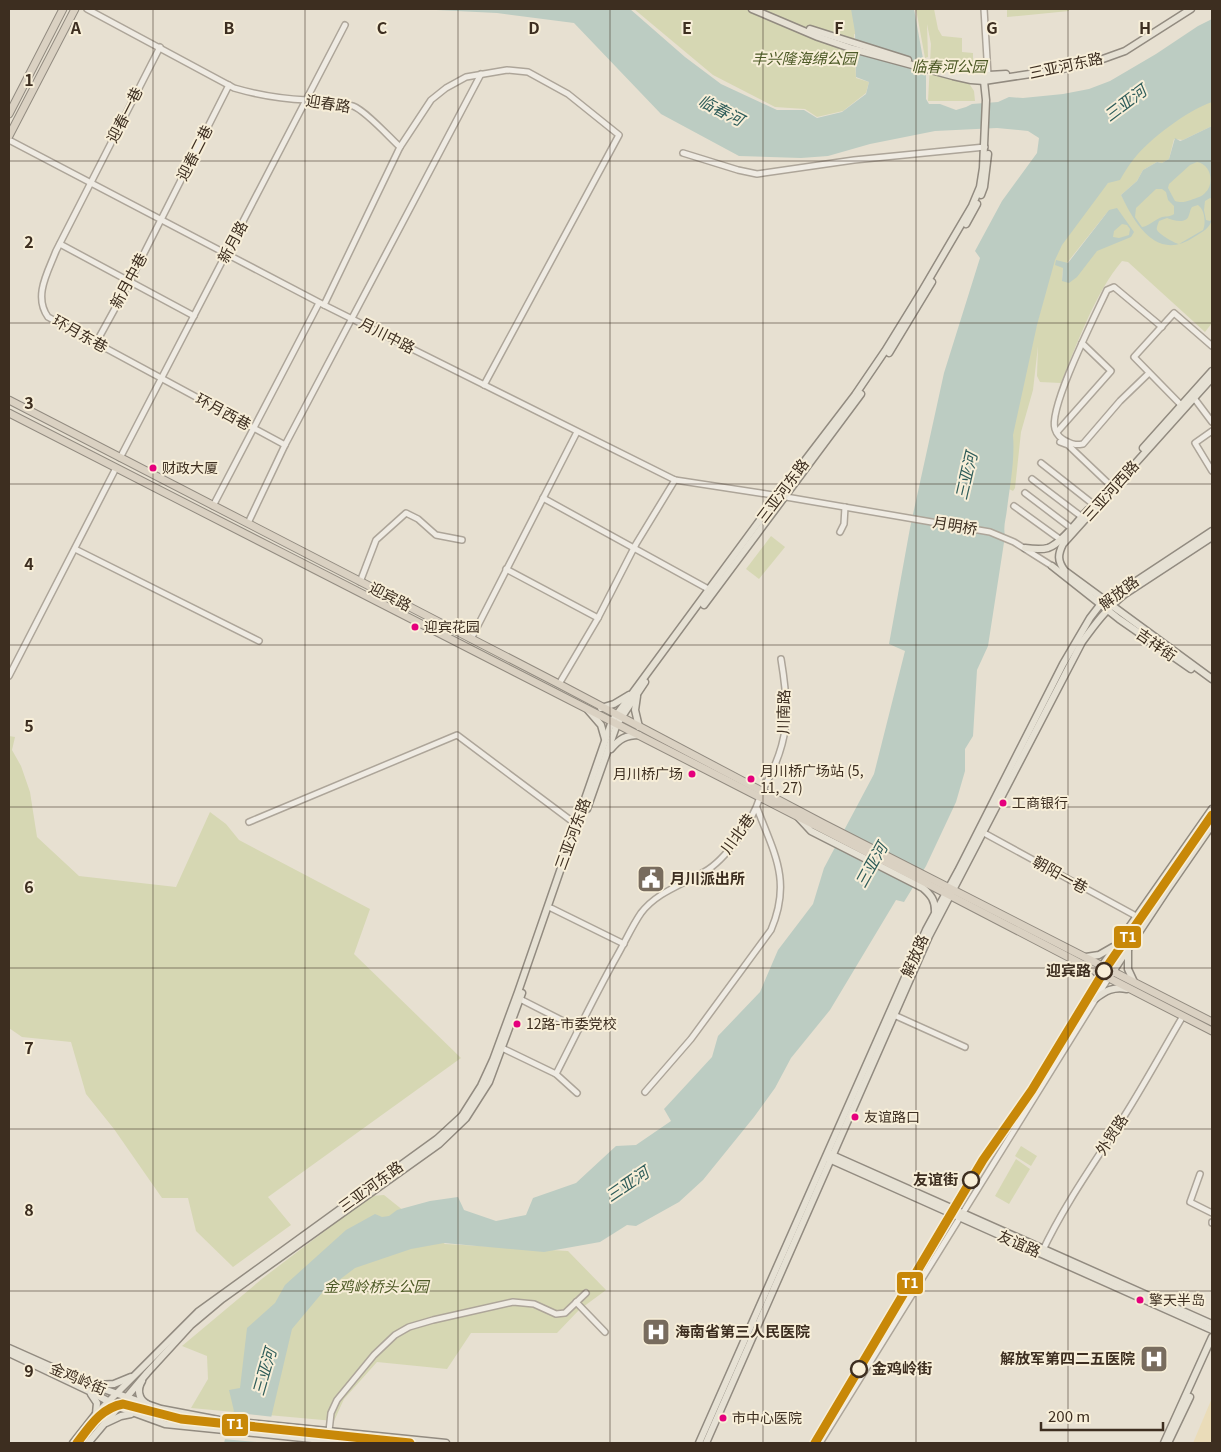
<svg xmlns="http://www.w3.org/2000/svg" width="1221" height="1452" font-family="Georgia,'Noto Sans SC',serif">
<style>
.green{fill:#d6d7b3;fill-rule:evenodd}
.sand{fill:#eadcb9}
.water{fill:#bcccc2;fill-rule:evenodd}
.pier{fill:#e7e0d1}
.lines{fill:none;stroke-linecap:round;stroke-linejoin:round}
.minor-casing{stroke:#ada599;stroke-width:8}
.major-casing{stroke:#928b80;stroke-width:9}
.highway-casing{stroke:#928b80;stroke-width:9}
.minor{stroke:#efebe3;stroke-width:5}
.major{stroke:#e6e1d4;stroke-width:6}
.highway{stroke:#dad1c2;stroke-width:7}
.rail-1-casing{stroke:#f7eed8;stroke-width:12}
.rail-1{stroke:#c88808;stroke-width:9}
.grid{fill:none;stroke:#3d2e20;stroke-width:1;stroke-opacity:0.55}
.bus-dot{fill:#e5007d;stroke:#f7eed8;stroke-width:2}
.stop-dot{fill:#f7eed8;stroke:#3d2e20;stroke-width:2.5}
.labels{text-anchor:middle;stroke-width:4;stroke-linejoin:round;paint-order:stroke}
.bus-label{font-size:14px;fill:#3d2e20;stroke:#f7eed8;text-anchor:start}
.park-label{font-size:15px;font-style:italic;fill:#4d5a26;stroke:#f7eed8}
.street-label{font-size:15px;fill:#3d2e20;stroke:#f7eed8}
.poi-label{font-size:15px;font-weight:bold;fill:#3d2e20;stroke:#f7eed8;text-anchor:start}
.stop-label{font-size:15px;font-weight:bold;fill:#3d2e20;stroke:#f7eed8;text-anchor:end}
.water-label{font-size:16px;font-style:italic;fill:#2f5d5a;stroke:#f7eed8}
.grid-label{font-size:16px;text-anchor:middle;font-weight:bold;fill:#3d2e20;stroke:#f7eed8;stroke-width:4;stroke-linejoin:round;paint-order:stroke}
.line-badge{stroke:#f7eed8;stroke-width:2}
.badge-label{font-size:14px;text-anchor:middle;font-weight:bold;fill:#fff}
</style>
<rect width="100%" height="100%" fill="#e7e0d1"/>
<g class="green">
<path d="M634 9H855L882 44 854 34 856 78 869 82 866 93 843 111 817 117 805 109 775 107 713 75Z"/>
<path d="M916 9H934L938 29 942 36 962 38V52L973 53V64L963 81 968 82 974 91 975 101H928L931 44 927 24 928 57 925 58Z"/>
<path d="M1007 9H1069V11L1007 17Z"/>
<path d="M1212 99V126L1183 140 1174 139 1169 159 1162 163 1157 162 1143 170 1137 181 1121 195 1129 209 1144 190 1212 151V323L1205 332 1128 262 1122 261C1095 293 1077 344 1061 383L1040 382 1037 376 1038 346 1033 390 1021 432 1015 488 1013 491 1009 489 1011 420 1060 238 1132 155 1157 132 1198 104ZM1109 210 1062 281 1063 268Z"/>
<path d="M771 536 785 547 759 579 746 569Z"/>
<path d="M9 736 15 737 12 750 21 766 30 792 37 837 79 876 176 887 210 812 226 824 239 840 370 909 354 954 461 1058 268 1197 291 1225 233 1267 196 1231 188 1198H162L114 1129 86 1094 71 1042 22 1037 9 1028Z"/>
<path d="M1021 1146 1037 1156 1031 1166 1015 1156Z"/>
<path d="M1016 1159 1030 1169 1009 1204 995 1196Z"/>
<path d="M384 1195 445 1244 568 1251 606 1290 579 1310 557 1333H471L447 1369 377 1362 344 1399 334 1421 191 1408 208 1379 207 1356 182 1346 263 1278 326 1230 371 1196Z"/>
</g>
<path class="sand" d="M1212 1398V1440L1211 1443H1193Z"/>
<g class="water">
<path d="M416 9H630L685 57 721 84 777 110H804L817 118 842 112 866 94 869 82 856 77 855 32 851 9H914L926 75V99L929 104H940L956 110 966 107 972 104 998 102 1009 97 1023 98 1063 94 1089 89 1110 81 1156 54 1198 26 1212 19V102C1188 110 1149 139 1133 160 1128 166 1124 173 1120 180L1108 183 1062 245 1055 260 1037 325 1013 435C1015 460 1010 485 1007 509 1006 519 1003 526 1005 536L988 646 977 670 973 736 965 749V771L956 802 926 866 904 902 896 900 830 1010 791 1058 775 1088 754 1117 703 1180 679 1202 636 1226 627 1225 600 1242 544 1252 444 1243 411 1249 355 1268 322 1293 292 1329 271 1418 298 1443H224L231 1415 234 1411 229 1390 240 1388 247 1328 275 1303 285 1285 346 1230 375 1214 382 1217 389 1216 397 1210 430 1201 458 1197 464 1210 496 1221 526 1215 533 1198 576 1183 616 1146 636 1145 671 1121 664 1109 712 1057 718 1036 760 992 778 950 813 904 824 868 874 774 905 651 889 644 910 528 944 373 980 258 975 251 1002 201 1037 153 1039 138 1028 131 997 128 935 131 870 144 828 156 801 158 739 156 661 114 574 23 497 13Z"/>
<path d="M1212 126V199L1210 198 1205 201 1204 210 1206 220 1210 221 1212 218C1211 228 1202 232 1194 237 1157 262 1135 224 1121 195L1137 181 1143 170 1157 162 1162 163 1169 159 1175 138 1180 141 1183 140ZM1197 162C1211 164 1215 184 1205 193 1202 197 1195 198 1191 200 1185 202 1181 203 1175 201L1168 188 1169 184 1190 165ZM1156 189H1162L1166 192 1168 200 1174 206V214C1170 217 1167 216 1162 217 1154 220 1149 226 1142 227L1135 217 1136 208ZM1198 205C1205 210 1206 223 1203 230L1179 244C1174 243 1159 234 1157 230 1156 228 1158 224 1159 221L1167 218C1173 220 1186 225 1189 215 1190 212 1190 210 1192 207Z"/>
<path d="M1117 208 1134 232 1131 237 1097 251 1077 277 1069 283 1062 281 1063 268 1055 265 1056 260 1068 263 1109 210ZM1122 224 1127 225 1130 229 1129 235 1119 238 1113 237 1114 231Z"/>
</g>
<path class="pier" d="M230 1412 274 1417 296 1431 300 1443H268L223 1439Z"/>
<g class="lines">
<defs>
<g id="minor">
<path d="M87 9 234 88C258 95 282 99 307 100 323 101 338 101 353 106 366 111 389 137 400 147L324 305"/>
<path d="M984 9 988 75"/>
<path d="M160 47 56 251C48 272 33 296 48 317L285 445"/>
<path d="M9 140 324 305 675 480 786 497 990 532 1014 542 1052 566"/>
<path d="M400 147 431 100 446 88 466 77 507 70 528 72 568 94 619 135 484 385"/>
<path d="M683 153 738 170 757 174 854 160 985 147"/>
<path d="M60 244 194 316"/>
<path d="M96 343 129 283 229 85"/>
<path d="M1149 373 1120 401 1083 444C1077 445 1074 445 1068 442 1063 440 1057 436 1055 429 1048 408 1096 314 1107 290L1114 287 1162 327"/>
<path d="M1194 398 1212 422"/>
<path d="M1181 405 1134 357 1174 313 1212 346"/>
<path d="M1212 431 1195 443 1212 471"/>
<path d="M1057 432 1111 371 1082 343"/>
<path d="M1060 442 1068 445 1110 485"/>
<path d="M120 458 345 25"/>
<path d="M1041 463 1093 504"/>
<path d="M1032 479 1082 517"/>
<path d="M1025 493 1071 528"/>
<path d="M543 498 710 590"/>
<path d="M213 506 319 303"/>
<path d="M1014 506 1061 540"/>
<path d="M248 523 285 445 481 74"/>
<path d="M840 532 844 524 845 507"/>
<path d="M75 549 259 641"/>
<path d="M506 569 598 618 559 684"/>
<path d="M360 582 376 540 406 513 418 519 436 535 462 540"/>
<path d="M598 618 636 544 675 480"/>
<path d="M471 639 577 432"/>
<path d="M9 676 116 468"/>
<path d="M762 791C790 742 790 713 781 659"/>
<path d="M249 822 457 735 577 825"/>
<path d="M984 833 1136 916"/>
<path d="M551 908 624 944"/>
<path d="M520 999 579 1029"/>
<path d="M894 1015 965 1047"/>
<path d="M502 1048 556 1074 577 1093"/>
<path d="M556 1074C576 1035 595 995 617 956 625 942 632 926 641 913 657 892 682 885 704 872 726 860 753 820 760 797"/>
<path d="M645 1092 691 1039 771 930C792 881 774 853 757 808"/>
<path d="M1200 1174 1190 1202 1212 1213"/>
<path d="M1212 1222V1223"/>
<path d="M1042 1252C1064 1205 1095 1162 1123 1118 1144 1085 1163 1050 1183 1016"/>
<path d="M576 1302 605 1332"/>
<path d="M329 1431 331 1413 337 1400 374 1355 395 1335 409 1327 433 1320 513 1302 534 1304 556 1314 565 1313 586 1293"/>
<path d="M820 1443C915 1288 1012 1134 1108 979"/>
</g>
<g id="major">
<path d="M752 9 818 37 853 49 953 76 971 80 984 81 1063 69 1100 60 1125 51 1191 9"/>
<path d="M810 29 908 60"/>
<path d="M925 64 971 76 1006 74"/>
<path d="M981 195 984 187 988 154"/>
<path d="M966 224 977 204"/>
<path d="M889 353 932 282"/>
<path d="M1212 378 1063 544C1058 554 1057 561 1065 571L1212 679"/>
<path d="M1143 448 1212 371"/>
<path d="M1025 548C1032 549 1041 550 1048 548 1062 543 1078 520 1088 510"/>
<path d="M1052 566 1119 619 1191 669"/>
<path d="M704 605 861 394"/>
<path d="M637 696 635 710 639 727"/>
<path d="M601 708 614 704 629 695"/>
<path d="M588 710 601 725 605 739"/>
<path d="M611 749C619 739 626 735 639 735"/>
<path d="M587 809 617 724 645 682"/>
<path d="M798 817 811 831 923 888C931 895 935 900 935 911"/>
<path d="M1128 949V969L1134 982"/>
<path d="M1086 957 1099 955 1113 947"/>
<path d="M1097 973 1212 809"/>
<path d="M1108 979 1167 890 1212 825"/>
<path d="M1095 999C1105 991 1114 986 1127 989"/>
<path d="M830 1154 1212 1324"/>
<path d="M829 1159 1212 1330"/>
<path d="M9 1348 92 1385 161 1409 219 1420 446 1443"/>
<path d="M9 1353 89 1391 121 1408 165 1424 351 1443"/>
<path d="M142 1381C137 1389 138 1399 147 1404"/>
<path d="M97 1385 114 1384 131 1377"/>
<path d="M91 1394 97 1403 96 1414"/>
<path d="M106 1423 121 1416 131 1414"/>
<path d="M73 1443 95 1415 198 1312 437 1139 462 1116 481 1086 493 1060 518 992 612 721 777 497 855 395 885 351 922 291 972 206 980 187 983 168 986 100 984 81 988 75"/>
<path d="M88 1443 147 1373 191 1325 222 1299 439 1144 466 1118 489 1082 522 993"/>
<path d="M699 1443 926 930 958 871 1063 664 1090 618 1100 605 1212 531"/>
<path d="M706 1443 929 936 1082 642C1095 624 1107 608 1125 594L1212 537"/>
<path d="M1164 1443 1212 1337"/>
<path d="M1168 1443 1190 1397"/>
</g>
<g id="highway">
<path d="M9 114 63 9"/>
<path d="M9 136 75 9"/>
<path d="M9 400 559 684 824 824 1212 1022"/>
<path d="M9 413C279 552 550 688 820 828 951 896 1081 964 1212 1031"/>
</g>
</defs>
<use href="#minor" class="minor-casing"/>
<use href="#major" class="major-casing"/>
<use href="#highway" class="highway-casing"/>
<use href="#minor" class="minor"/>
<use href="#major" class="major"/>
<use href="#highway" class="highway"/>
<defs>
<g id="rail-1">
<path d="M77 1443C90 1426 101 1408 123 1404L181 1419 410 1443"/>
<path d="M815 1443 983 1160 1032 1090 1106 968 1212 815"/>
</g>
</defs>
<use href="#rail-1" class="rail-1-casing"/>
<use href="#rail-1" class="rail-1"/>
</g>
<path class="grid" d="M153 9V1443M305 9V1443M458 9V1443M610 9V1443M763 9V1443M916 9V1443M1068 9V1443M9 161H1212M9 323H1212M9 484H1212M9 645H1212M9 807H1212M9 968H1212M9 1129H1212M9 1291H1212"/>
<defs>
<symbol id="civic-square" viewBox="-11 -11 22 22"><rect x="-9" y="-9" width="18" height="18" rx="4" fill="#786c5e" stroke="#f7eed8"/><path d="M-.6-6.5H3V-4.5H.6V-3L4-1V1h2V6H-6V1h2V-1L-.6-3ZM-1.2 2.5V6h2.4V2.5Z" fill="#fff"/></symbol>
<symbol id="hospital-square" viewBox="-11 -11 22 22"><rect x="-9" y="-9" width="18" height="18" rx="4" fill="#786c5e" stroke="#f7eed8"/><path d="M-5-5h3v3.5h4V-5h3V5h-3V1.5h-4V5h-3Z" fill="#fff"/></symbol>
</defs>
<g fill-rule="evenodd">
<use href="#civic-square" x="635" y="863" width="32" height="32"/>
<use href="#hospital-square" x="640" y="1316" width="32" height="32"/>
<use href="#hospital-square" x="1138" y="1343" width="32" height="32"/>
</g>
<g class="bus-dot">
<circle cx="153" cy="468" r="4.5"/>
<circle cx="415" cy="627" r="4.5"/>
<circle cx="692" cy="774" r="4.5"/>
<circle cx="751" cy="779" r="4.5"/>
<circle cx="1003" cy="803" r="4.5"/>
<circle cx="517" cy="1024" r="4.5"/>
<circle cx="855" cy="1117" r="4.5"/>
<circle cx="1140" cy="1300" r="4.5"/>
<circle cx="723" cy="1418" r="4.5"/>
</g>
<g class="stop-dot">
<circle cx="1104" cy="971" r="8"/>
<circle cx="971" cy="1180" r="8"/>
<circle cx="859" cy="1369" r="8"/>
</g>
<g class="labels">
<g class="bus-label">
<text x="162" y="473">财政大厦</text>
<text x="424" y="632">迎宾花园</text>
<text x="760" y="776">月川桥广场站 (5,<tspan x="760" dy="17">11, 27)</tspan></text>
<text x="683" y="779" text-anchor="end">月川桥广场</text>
<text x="1012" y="808">工商银行</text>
<text x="526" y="1029">12路-市委党校</text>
<text x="864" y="1122">友谊路口</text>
<text x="1149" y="1305">擎天半岛</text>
<text x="732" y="1423">市中心医院</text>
</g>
<g class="park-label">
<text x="804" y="64">丰兴隆海绵公园</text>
<text x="949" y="72">临春河公园</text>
<text x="376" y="1292">金鸡岭桥头公园</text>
</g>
<g class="street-label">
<text transform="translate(1066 66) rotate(-12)" y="5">三亚河东路</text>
<text transform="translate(328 104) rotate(9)" y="5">迎春路</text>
<text transform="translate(125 115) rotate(-63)" y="5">迎春一巷</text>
<text transform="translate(195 153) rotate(-63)" y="5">迎春二巷</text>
<text transform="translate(233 242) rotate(-62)" y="5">新月路</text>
<text transform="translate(129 281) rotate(-62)" y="5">新月中巷</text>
<text transform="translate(80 334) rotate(29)" y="5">环月东巷</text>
<text transform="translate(387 336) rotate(27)" y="5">月川中路</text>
<text transform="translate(223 412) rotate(28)" y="5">环月西巷</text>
<text transform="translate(783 491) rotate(-53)" y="5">三亚河东路</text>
<text transform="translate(1111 491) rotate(-48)" y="5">三亚河西路</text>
<text transform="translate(955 526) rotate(10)" y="5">月明桥</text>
<text transform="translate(1119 593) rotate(-37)" y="5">解放路</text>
<text transform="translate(390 597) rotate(27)" y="5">迎宾路</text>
<text transform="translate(1156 645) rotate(35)" y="5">吉祥街</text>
<text transform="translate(784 712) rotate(-89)" y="5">川南路</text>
<text transform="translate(573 834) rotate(-70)" y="5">三亚河东路</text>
<text transform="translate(738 834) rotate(-54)" y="5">川北巷</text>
<text transform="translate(1060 875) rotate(29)" y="5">朝阳一巷</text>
<text transform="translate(915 956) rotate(-66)" y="5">解放路</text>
<text transform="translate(1112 1135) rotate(-57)" y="5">外贸路</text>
<text transform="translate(371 1187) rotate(-36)" y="5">三亚河东路</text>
<text transform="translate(1019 1244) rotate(24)" y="5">友谊路</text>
<text transform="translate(78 1379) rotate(23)" y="5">金鸡岭街</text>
</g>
<g class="poi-label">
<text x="670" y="884">月川派出所</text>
<text x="675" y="1337">海南省第三人民医院</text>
<text x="1135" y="1364" text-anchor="end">解放军第四二五医院</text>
</g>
<g class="stop-label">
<text x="1091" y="976">迎宾路</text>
<text x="958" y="1185">友谊街</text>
<text x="872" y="1374" text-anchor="start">金鸡岭街</text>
</g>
<g class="water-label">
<text transform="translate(1125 103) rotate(-37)" y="6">三亚河</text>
<text transform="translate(721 110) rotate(27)" y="6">临春河</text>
<text transform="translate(966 476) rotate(-77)" y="6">三亚河</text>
<text transform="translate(871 865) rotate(-61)" y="6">三亚河</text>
<text transform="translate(627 1184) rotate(-34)" y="6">三亚河</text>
<text transform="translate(264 1372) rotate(-74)" y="6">三亚河</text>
</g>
</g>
<g class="grid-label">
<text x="76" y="34">A</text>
<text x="229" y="34">B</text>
<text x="382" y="34">C</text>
<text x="534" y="34">D</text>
<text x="687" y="34">E</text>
<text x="839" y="34">F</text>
<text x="992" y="34">G</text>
<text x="1145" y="34">H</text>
<text x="29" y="86">1</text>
<text x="29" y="248">2</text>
<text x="29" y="409">3</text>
<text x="29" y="570">4</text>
<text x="29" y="732">5</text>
<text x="29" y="893">6</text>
<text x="29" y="1054">7</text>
<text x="29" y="1216">8</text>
<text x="29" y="1377">9</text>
</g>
<g class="line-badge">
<rect x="1113" y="925" width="29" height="24" rx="5" fill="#c88808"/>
<rect x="896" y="1271" width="28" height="24" rx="5" fill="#c88808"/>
<rect x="221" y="1413" width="28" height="24" rx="5" fill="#c88808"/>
</g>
<g class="badge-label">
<text x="1128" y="942">T1</text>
<text x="910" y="1288">T1</text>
<text x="235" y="1429">T1</text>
</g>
<rect width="1221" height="1452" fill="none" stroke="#3d2e20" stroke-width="20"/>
<path d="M1041 1422v8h122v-8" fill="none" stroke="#3d2e20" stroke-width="2.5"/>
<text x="1048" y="1422" font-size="15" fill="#3d2e20" stroke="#f7eed8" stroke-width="4" paint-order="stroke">200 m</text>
</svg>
